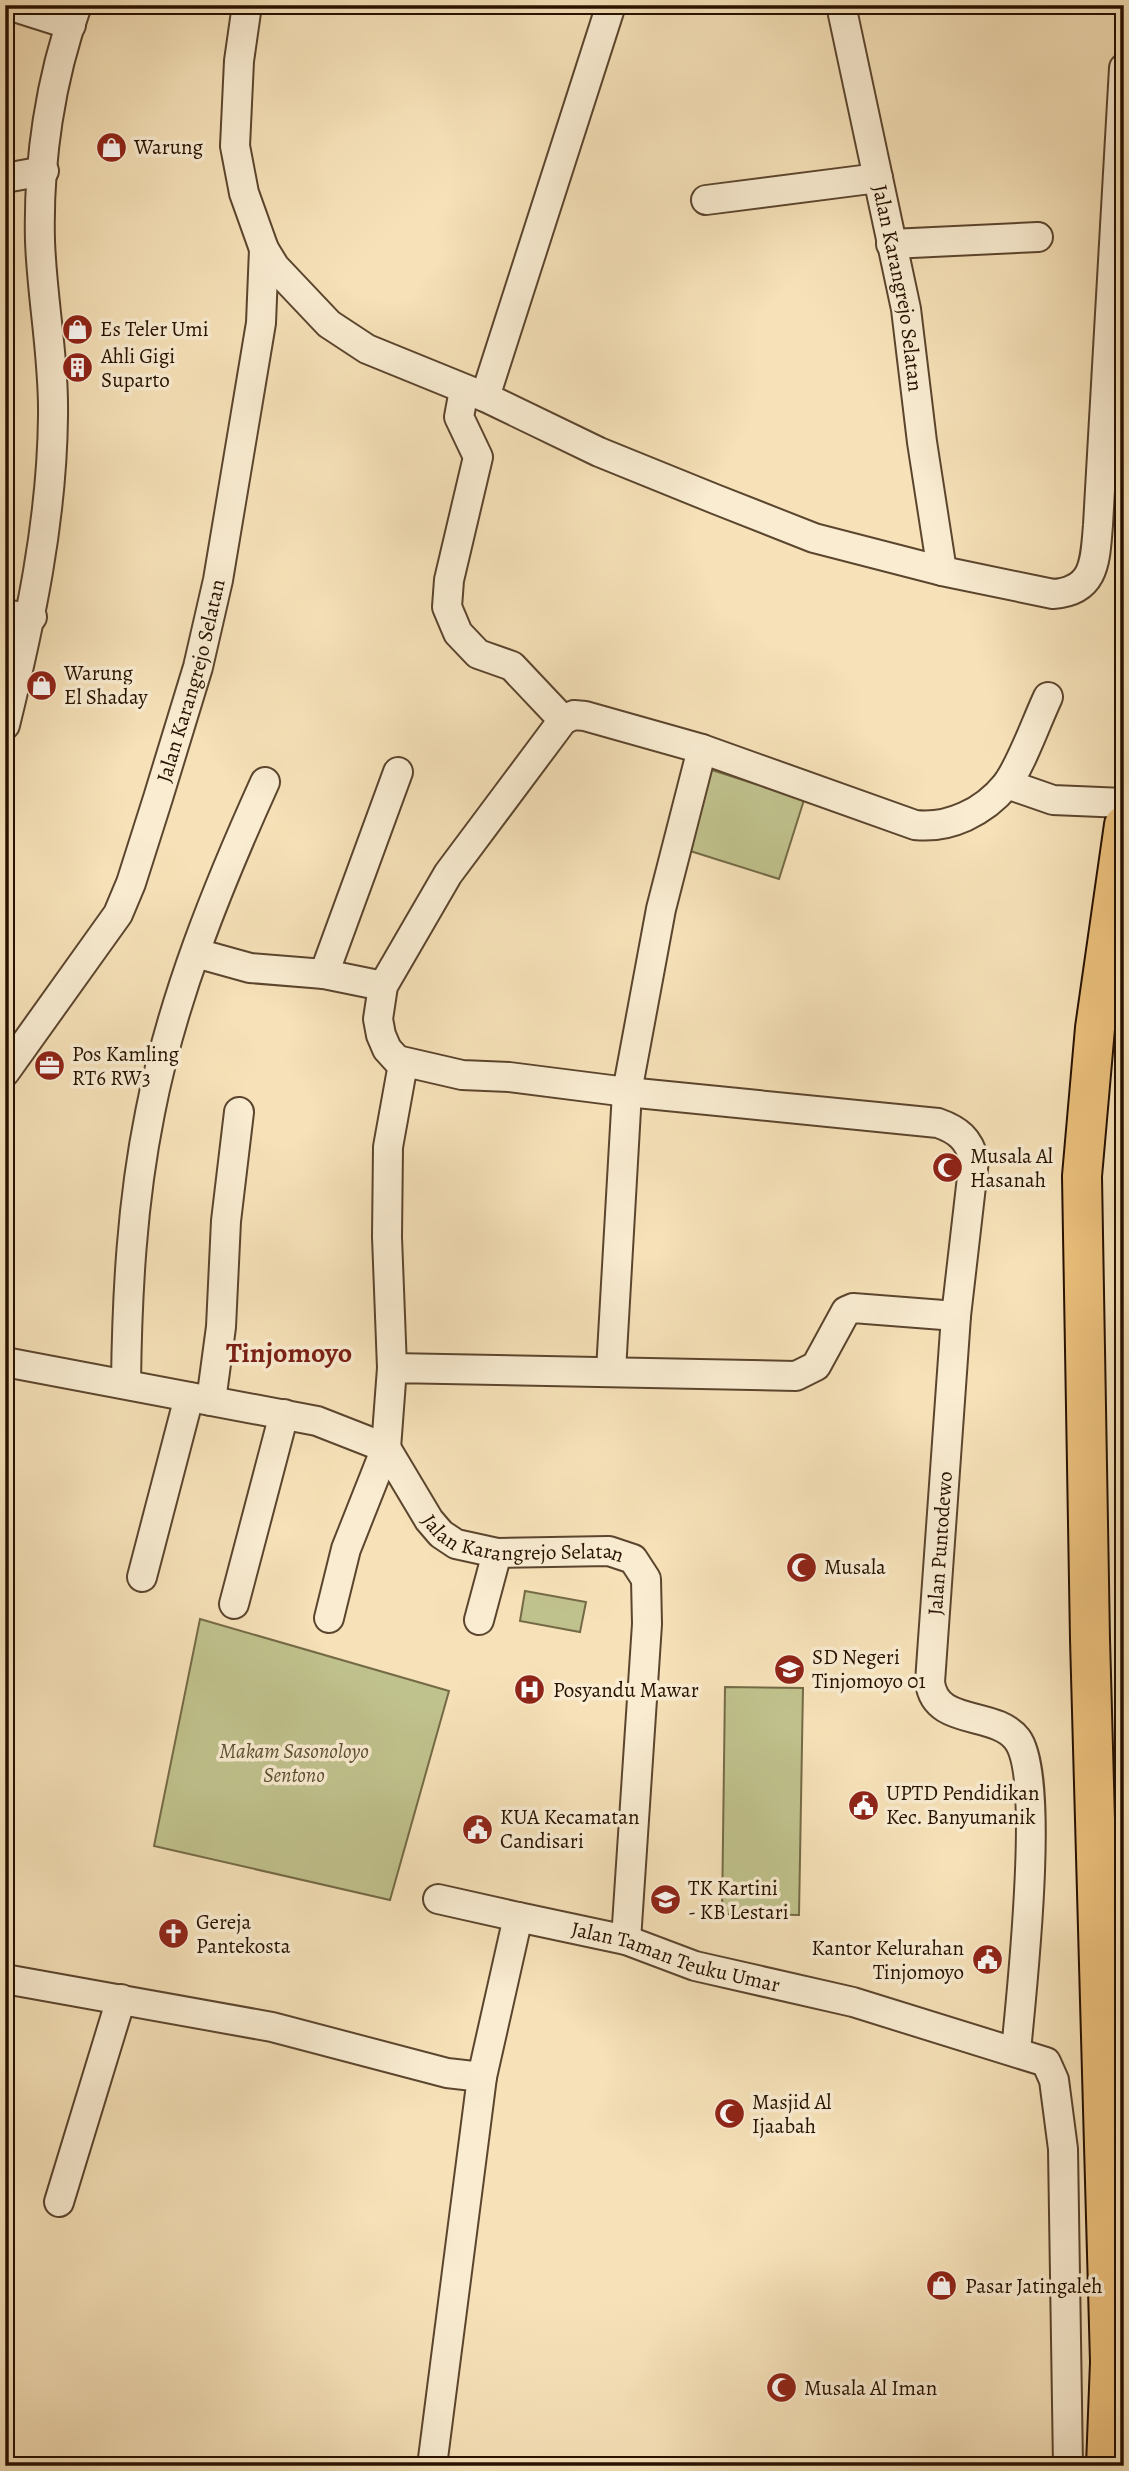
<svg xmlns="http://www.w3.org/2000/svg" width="1129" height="2471" font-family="Alegreya,serif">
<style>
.green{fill:#c0c28d;stroke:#746a46;stroke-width:2}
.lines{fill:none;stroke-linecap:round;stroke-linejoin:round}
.minor-casing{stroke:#5b452e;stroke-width:32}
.motorway-casing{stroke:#271100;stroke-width:42}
.minor{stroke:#f9ecd1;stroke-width:28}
.motorway{stroke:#ebc07c;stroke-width:38}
.labels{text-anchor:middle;stroke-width:7;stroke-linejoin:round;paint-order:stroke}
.poi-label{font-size:21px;fill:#271100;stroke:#f9ecd1;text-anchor:start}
.street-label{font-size:21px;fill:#271100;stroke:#f9ecd1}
.park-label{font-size:21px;font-style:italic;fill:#5d4f31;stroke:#f9ecd1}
.district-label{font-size:28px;font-weight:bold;fill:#7a1f14;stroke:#f9ecd1}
</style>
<rect width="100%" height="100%" fill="#f6e1b8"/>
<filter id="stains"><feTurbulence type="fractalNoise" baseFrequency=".00286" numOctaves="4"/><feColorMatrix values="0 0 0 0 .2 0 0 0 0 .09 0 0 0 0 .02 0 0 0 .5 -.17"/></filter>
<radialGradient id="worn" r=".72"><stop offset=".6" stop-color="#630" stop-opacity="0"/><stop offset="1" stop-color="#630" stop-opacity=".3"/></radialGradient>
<g class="green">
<path d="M709 769 804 800 779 879 684 849Z"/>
<path d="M525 1591 586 1602 580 1632 520 1621Z"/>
<path d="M200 1619 449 1691 390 1900 154 1846Z"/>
<path d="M725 1687 803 1688 799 1915 722 1914Z"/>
</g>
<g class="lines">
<defs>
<g id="minor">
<path d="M8 5 71 25"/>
<path d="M247 5 239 61 235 146 244 193 264 249 275 267 329 324 367 349 485 397 599 452 715 499 814 538 942 571"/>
<path id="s1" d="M841 5 906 309 922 442 942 571 1053 594C1096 591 1095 560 1098 525L1124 68"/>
<path d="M5 178 44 171"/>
<path d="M706 200 878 178"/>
<path d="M891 244 1038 237"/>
<path d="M464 390 459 417 478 457 449 580 447 607 458 633 478 654 512 666 563 720"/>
<path d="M485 397 611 5"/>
<path d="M5 615 32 617"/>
<path d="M5 725C30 623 52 521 53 416 54 357 42 299 40 241 38 162 50 79 77 5"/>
<path d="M1007 784 1053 800 1124 803"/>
<path d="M196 953 250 968 324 974 398 772"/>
<path d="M324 974 383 986"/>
<path id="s2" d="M5 1072 118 914 131 883 158 798 198 667 218 580 261 323 264 249"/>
<path id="s3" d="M5 1362 317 1421 386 1448 429 1520 441 1534 456 1544 497 1553 609 1551 633 1559 646 1579 647 1624 626 1940"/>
<path d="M392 1368 387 1237 388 1147 403 1064"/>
<path d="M611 1371 627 1092 661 909 702 749"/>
<path d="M126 1384C127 1293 132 1202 150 1113 172 999 217 888 265 782"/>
<path d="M211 1401 221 1327 226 1221 239 1112"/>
<path d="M142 1577 189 1397"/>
<path d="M234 1604 284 1414"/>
<path d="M329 1618 346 1549 386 1448 392 1368 796 1376 816 1366 846 1311 853 1308 956 1316"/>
<path d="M479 1620 497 1553"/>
<path d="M438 1899 518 1917"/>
<path d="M5 1979 272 2027 447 2073 482 2077 432 2466"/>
<path id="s4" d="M1016 2051C1021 1997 1046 1777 1017 1739 995 1710 935 1727 930 1682L956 1316 974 1160C969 1139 958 1130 938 1123L627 1092 509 1077 462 1075 397 1060 387 1049 381 1035 378 1019 383 986 448 874 563 720 574 715 585 716 702 749 915 825C949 829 984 812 1006 785 1021 766 1037 720 1048 697"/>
<path id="s5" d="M482 2077 518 1917 626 1940 695 1966 853 2002 1046 2062 1054 2080 1063 2149 1068 2466"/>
<path d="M59 2202 121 1999"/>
</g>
<path id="motorway" d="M1106 2466 1110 2362 1090 1639 1082 1176 1095 1028 1124 825"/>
</defs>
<use href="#minor" class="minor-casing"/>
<use href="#motorway" class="motorway-casing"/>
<use href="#minor" class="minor"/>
<use href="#motorway" class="motorway"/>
</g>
<defs>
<symbol id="shop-disc" viewBox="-11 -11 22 22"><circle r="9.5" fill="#8f2418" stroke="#f9ecd1"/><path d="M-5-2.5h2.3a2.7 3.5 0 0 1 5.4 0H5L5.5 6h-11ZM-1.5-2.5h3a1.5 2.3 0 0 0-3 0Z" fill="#fff"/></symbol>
<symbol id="building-disc" viewBox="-11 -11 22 22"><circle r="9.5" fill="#8f2418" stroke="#f9ecd1"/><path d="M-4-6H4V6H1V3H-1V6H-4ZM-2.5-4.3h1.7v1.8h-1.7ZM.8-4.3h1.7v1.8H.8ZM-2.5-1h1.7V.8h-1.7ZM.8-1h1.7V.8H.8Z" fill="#fff"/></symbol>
<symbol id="office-disc" viewBox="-11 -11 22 22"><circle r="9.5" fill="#8f2418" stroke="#f9ecd1"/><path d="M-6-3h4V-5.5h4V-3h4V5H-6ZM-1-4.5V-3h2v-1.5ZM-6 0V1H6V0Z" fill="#fff"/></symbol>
<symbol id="mosque-disc" viewBox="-11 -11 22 22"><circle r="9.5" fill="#8f2418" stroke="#f9ecd1"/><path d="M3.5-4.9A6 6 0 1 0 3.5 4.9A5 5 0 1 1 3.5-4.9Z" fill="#fff"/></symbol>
<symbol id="school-disc" viewBox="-11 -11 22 22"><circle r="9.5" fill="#8f2418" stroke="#f9ecd1"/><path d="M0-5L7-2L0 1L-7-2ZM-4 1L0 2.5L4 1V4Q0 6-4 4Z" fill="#fff"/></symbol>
<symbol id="hospital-disc" viewBox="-11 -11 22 22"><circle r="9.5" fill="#8f2418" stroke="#f9ecd1"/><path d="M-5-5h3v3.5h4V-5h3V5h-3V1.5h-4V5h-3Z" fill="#fff"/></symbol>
<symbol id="civic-disc" viewBox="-11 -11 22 22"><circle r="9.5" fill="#8f2418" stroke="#f9ecd1"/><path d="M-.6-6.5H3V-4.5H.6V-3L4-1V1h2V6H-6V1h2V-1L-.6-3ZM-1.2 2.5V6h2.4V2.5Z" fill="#fff"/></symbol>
<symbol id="church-disc" viewBox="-11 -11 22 22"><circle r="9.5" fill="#8f2418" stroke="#f9ecd1"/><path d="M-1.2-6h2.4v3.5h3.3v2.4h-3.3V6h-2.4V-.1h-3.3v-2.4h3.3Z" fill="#fff"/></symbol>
</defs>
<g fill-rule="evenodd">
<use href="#shop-disc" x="94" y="130" width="35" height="35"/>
<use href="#shop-disc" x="60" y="312" width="35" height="35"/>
<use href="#building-disc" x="60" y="350" width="35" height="35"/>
<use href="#shop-disc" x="24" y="668" width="35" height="35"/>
<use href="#office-disc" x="32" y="1048" width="35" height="35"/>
<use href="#mosque-disc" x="930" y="1150" width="35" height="35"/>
<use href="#mosque-disc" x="784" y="1550" width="35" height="35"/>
<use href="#school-disc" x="772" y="1652" width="35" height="35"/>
<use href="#hospital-disc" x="512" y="1672" width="35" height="35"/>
<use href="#civic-disc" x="846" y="1788" width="35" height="35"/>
<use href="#civic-disc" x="460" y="1812" width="35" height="35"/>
<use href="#school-disc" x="648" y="1882" width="35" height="35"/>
<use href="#church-disc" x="156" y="1916" width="35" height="35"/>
<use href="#civic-disc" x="970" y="1942" width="35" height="35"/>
<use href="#mosque-disc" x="712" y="2096" width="35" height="35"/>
<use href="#shop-disc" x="924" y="2268" width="35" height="35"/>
<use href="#mosque-disc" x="764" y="2370" width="35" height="35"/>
</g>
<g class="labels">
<g class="poi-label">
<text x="134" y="154">Warung</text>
<text x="100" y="336">Es Teler Umi</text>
<text x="101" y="363">Ahli Gigi<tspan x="101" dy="24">Suparto</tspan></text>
<text x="64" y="680">Warung<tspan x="64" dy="24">El Shaday</tspan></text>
<text x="72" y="1061">Pos Kamling<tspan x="72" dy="24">RT6 RW3</tspan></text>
<text x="970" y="1163">Musala Al<tspan x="970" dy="24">Hasanah</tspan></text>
<text x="824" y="1574">Musala</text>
<text x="812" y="1664">SD Negeri<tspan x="812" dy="24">Tinjomoyo 01</tspan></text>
<text x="553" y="1697">Posyandu Mawar</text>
<text x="886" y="1800">UPTD Pendidikan<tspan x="886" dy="24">Kec. Banyumanik</tspan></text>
<text x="500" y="1824">KUA Kecamatan<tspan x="500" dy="24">Candisari</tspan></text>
<text x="688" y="1895">TK Kartini<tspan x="688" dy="24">- KB Lestari</tspan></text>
<text x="196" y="1929">Gereja<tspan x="196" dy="24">Pantekosta</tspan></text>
<text x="964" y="1955" text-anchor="end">Kantor Kelurahan<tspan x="964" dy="24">Tinjomoyo</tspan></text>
<text x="752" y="2109">Masjid Al<tspan x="752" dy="24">Ijaabah</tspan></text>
<text x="965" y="2293">Pasar Jatingaleh</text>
<text x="804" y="2395">Musala Al Iman</text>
</g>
<g class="street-label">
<text dy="7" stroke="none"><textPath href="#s1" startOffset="289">Jalan Karangrejo Selatan</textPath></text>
<text dy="7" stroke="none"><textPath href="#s2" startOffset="439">Jalan Karangrejo Selatan</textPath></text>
<text dy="7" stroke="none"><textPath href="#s3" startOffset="576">Jalan Karangrejo Selatan</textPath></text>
<text dy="7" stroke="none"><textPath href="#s4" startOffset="564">Jalan Puntodewo</textPath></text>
<text dy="7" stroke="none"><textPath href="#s5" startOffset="327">Jalan Taman Teuku Umar</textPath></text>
</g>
<g class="park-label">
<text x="294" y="1758">Makam Sasonoloyo<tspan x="294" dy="24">Sentono</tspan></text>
</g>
<g class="district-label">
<text x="289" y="1362">Tinjomoyo</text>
</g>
</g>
<rect width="1129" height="2471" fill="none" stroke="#f6e1b8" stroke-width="28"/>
<rect x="7" y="7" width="1115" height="2457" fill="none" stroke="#271100" stroke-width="3.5"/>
<rect x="14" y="14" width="1101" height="2443" fill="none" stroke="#271100" stroke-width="2"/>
<rect width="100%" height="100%" filter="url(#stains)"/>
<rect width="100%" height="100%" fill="url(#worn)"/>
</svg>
